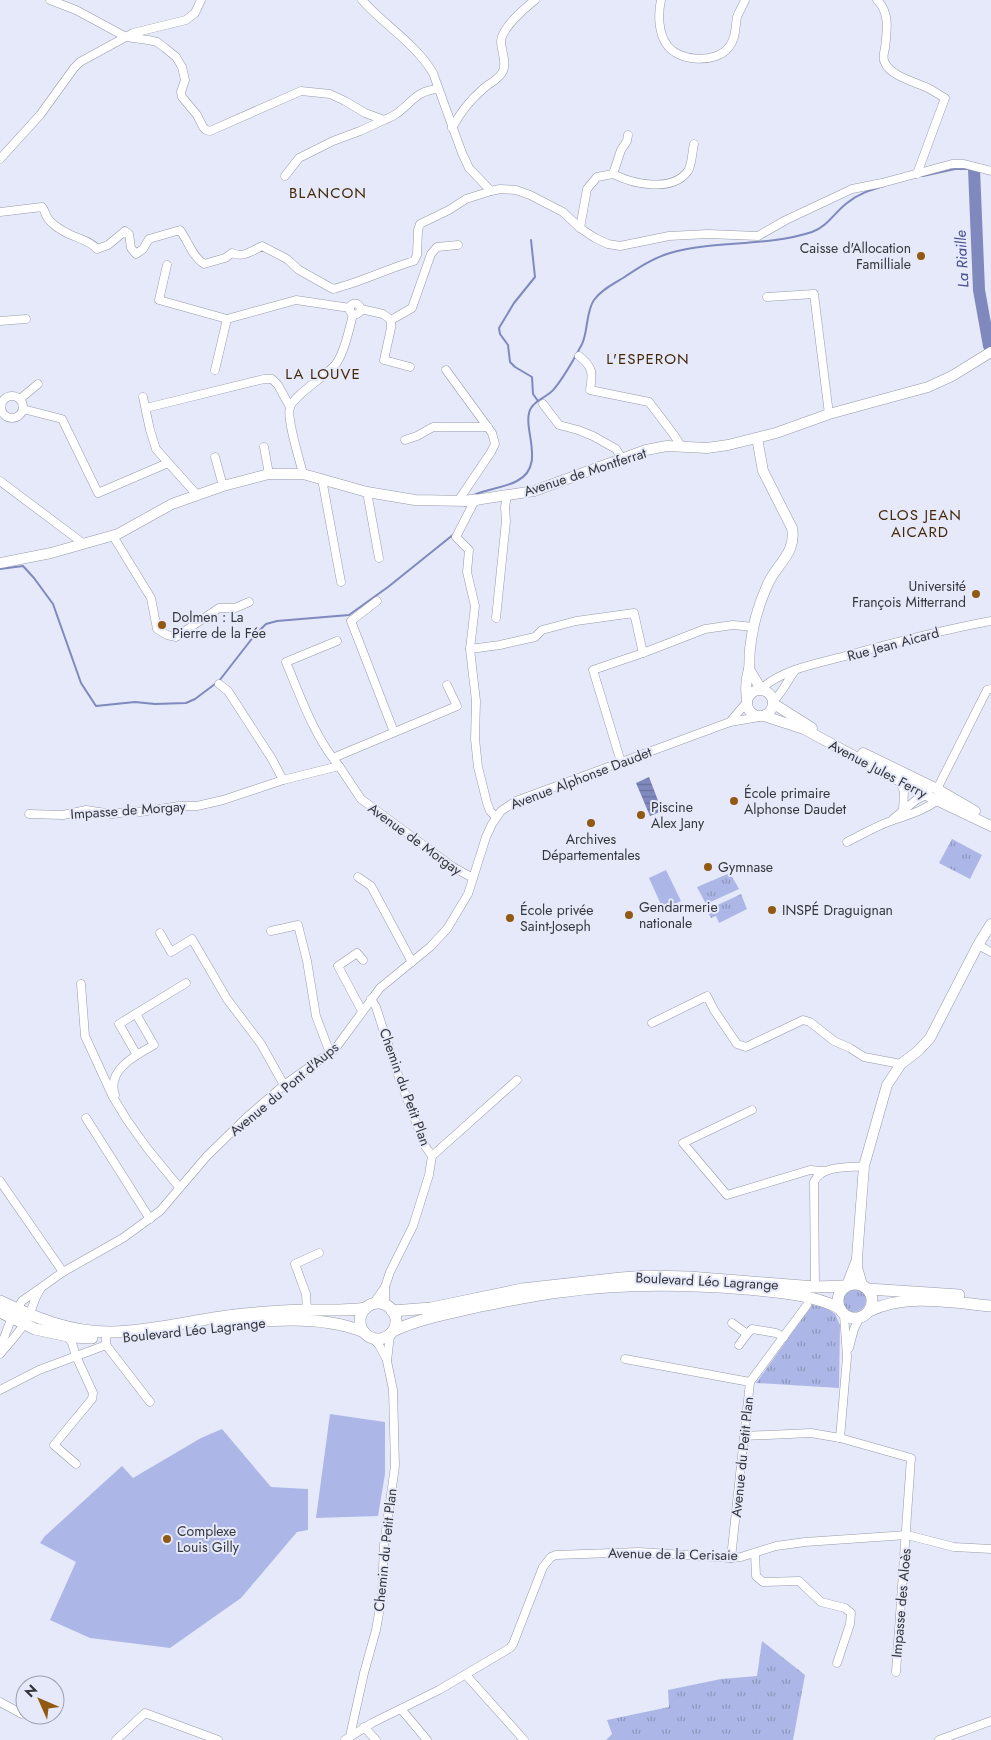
<svg xmlns="http://www.w3.org/2000/svg" width="991" height="1740" font-family="Jost,sans-serif">
<style>
.grass{fill:url(#grass-tufts)}
.garden{fill:#adb7e7}
.water{fill:url(#water-rules)}
.lines{fill:none;stroke-linecap:round;stroke-linejoin:round}
.stream{stroke:#7f89be;stroke-width:2}
.river{stroke:#7f89be;stroke-width:12}
.minor-casing{stroke:#979aa9;stroke-width:9}
.tertiary-casing{stroke:#979aa9;stroke-width:11}
.secondary-casing{stroke:#979aa9;stroke-width:12}
.minor{stroke:#fff;stroke-width:8}
.tertiary{stroke:#fff;stroke-width:10}
.secondary{stroke:#fff;stroke-width:11}
.poi-dot{fill:#915912;stroke:#e5e9f9;stroke-width:2}
.labels{text-anchor:middle;stroke-width:4;stroke-linejoin:round;paint-order:stroke}
.poi-label{font-size:14px;fill:#35363c;stroke:#e5e9f9;text-anchor:start}
.street-label{font-size:14px;fill:#35363c;stroke:#e5e9f9}
.neighbourhood-label{font-size:15px;letter-spacing:1px;fill:#442909;stroke:#e5e9f9}
.water-label{font-size:15px;font-style:italic;fill:#444d90;stroke:#e5e9f9}
</style>
<defs>
<pattern id="grass-tufts" width="24" height="20" patternUnits="userSpaceOnUse" patternTransform="scale(1.25)"><rect width="24" height="20" fill="#adb7e7"/><path d="M3 7l-1-3M5 7V3M7 7l1-3M15 17l-1-3M17 17v-4M19 17l1-3" fill="none" stroke="#8e96bc"/></pattern>
<pattern id="water-rules" width="6" height="5" patternUnits="userSpaceOnUse" patternTransform="scale(1.25)"><rect width="6" height="5" fill="#7f89be"/><path d="M0 2.5h6" fill="none" stroke="#69719c"/></pattern>
</defs>
<rect width="100%" height="100%" fill="#e5e9f9"/>
<g class="grass">
<path d="M952 839 982 855 970 879 939 863Z"/>
<path d="M730 873 739 889 706 904 697 887Z"/>
<path d="M741 894 747 909 719 923 716 916 711 918 707 910Z"/>
<circle cx="854" cy="1300" r="12"/>
<path d="M812 1305 827 1308 835 1314 840 1325 839 1388 756 1383Z"/>
<path d="M762 1641 805 1675 793 1740H606L612 1734 607 1720 669 1707 668 1690 721 1679 757 1676Z"/>
</g>
<g class="garden">
<path d="M666 870 681 901 663 909 649 878Z"/>
<path d="M330 1414 385 1422V1474L378 1516 316 1518Z"/>
<path d="M222 1429 271 1487 308 1489V1530L297 1532 241 1598 170 1648 90 1638 50 1620 76 1562 40 1543 45 1536 122 1466 133 1478 201 1438Z"/>
</g>
<path class="water" d="M649 777 662 811 650 816 636 783Z"/>
<g class="lines">
<g class="stream">
<path d="M923 176 955 169H970"/>
<path d="M531 240 535 277 514 303 499 328 500 334 508 345 510 362 515 367 532 377 533 394 538 401"/>
<path d="M474 495C487 489 504 488 517 481 548 465 520 426 531 408 536 399 548 397 554 389 565 376 574 359 582 344 588 332 586 311 594 300 601 290 613 284 623 278 638 268 653 258 670 253 716 240 766 247 812 232 827 227 835 212 847 203 858 194 870 190 884 186"/>
<path d="M0 569 23 566 34 578 53 604 81 683 96 706 135 702 155 704 186 703 195 699 219 681 254 636 266 624 277 621 349 615 388 587 454 534"/>
</g>
<path class="river" d="M974 169 979 290 989 346"/>
<defs>
<g id="minor">
<path d="M50 0 76 10 126 37 148 40 157 42 165 48 176 57 182 67 185 80 181 92 182 97 197 115 203 127 206 130 210 131 301 91 330 94 345 101 365 113 384 120C388 118 392 117 396 114 412 103 415 91 438 89"/>
<path d="M362 0C385 26 415 43 433 73L462 153 469 168 491 191 500 189 516 190 530 195 563 212 580 228 595 238 608 244 620 246 669 236 708 234 758 236 786 220 852 189 882 183 952 164H964L991 171"/>
<path d="M661 0C658 13 658 33 667 45 679 62 716 64 729 47 736 38 735 28 737 17 739 11 743 6 745 0"/>
<path d="M877 0C890 12 887 31 885 48 884 53 882 58 885 63 891 76 915 82 928 88 934 91 939 95 945 98L917 174"/>
<path d="M452 128C460 113 470 100 483 89 489 83 499 80 503 71 507 61 501 51 501 41 502 28 525 8 535 0"/>
<path d="M0 159 40 115 74 68 80 62 133 33 186 20 195 13 201 0"/>
<path d="M613 174C633 184 672 193 688 171 692 165 692 152 694 144"/>
<path d="M285 176 299 158 333 141 360 131 384 120"/>
<path d="M0 212 42 207C45 210 45 214 47 217 51 224 62 231 69 234 79 239 89 240 97 249L108 245 125 231 129 234 131 248 136 254 143 249 149 239 180 230C188 241 192 256 204 264L225 258 232 253C243 258 252 251 262 246L287 259 299 270 333 289C362 282 386 269 414 261L417 255 418 230 420 224 449 210 466 199 491 191"/>
<path d="M580 228 587 189 597 177 613 174 621 150 627 141 628 135"/>
<path d="M167 265 159 300 227 319"/>
<path d="M767 297 814 294 829 414"/>
<circle cx="355" cy="309" r="5.5"/>
<path d="M361 309 383 314 391 320V328L384 360 410 367"/>
<path d="M391 320 412 308 431 254 437 247 458 245"/>
<path d="M0 321 26 319"/>
<path d="M579 356C593 367 593 373 590 390L649 402 674 435 681 446"/>
<path d="M215 370 227 319 296 300 350 308"/>
<path d="M446 370 492 433 495 444 491 452 458 501"/>
<circle cx="12" cy="407" r="11"/>
<path d="M143 397 150 430 156 449 197 495"/>
<path d="M20 399 38 384"/>
<path d="M543 404 559 425 578 430 593 436 616 449 622 459"/>
<path d="M146 408 264 379H272L278 385 290 407"/>
<path d="M23 409 62 419 98 493 168 463"/>
<path d="M405 440 417 436 433 427H488"/>
<path d="M264 447 269 474"/>
<path d="M215 457 223 486"/>
<path d="M303 474C300 461 286 418 290 407 295 394 325 377 335 365 344 355 350 327 353 314"/>
<path d="M322 479 341 582"/>
<path d="M0 481 84 544"/>
<path d="M367 492 379 558"/>
<path d="M475 500 456 537 469 550 467 572 475 606 470 649 476 701 475 739 478 767 487 803 490 811 496 817"/>
<path d="M113 536 151 598 157 629 167 635 176 637 219 608H235L249 602"/>
<path d="M377 601 351 621 394 732"/>
<path d="M496 618 506 521 505 507 507 496"/>
<path d="M337 641 286 662C301 698 314 736 339 766"/>
<path d="M470 649 500 645 535 637 542 630 576 621 634 613 643 653"/>
<path d="M219 684 228 691 272 759 283 780 339 766 361 799 453 867 473 878"/>
<path d="M761 689C784 668 820 663 849 655 896 642 943 630 991 621"/>
<path d="M773 701C782 694 787 681 794 672"/>
<path d="M730 722 746 703"/>
<path d="M333 758 457 706 447 685"/>
<path d="M621 762 593 670 643 653 705 629 733 625 754 627"/>
<path d="M899 780 904 791 903 811"/>
<path d="M937 789 987 690 991 689"/>
<path d="M29 814 63 815 86 810 112 814 134 811 140 812 179 806H197L223 800 283 780"/>
<path d="M893 819 916 800 928 794"/>
<path d="M847 842C861 835 876 826 891 821 908 815 923 811 938 800V796"/>
<path d="M358 877 371 886 412 962"/>
<path d="M271 931 298 925 307 961 316 1016 330 1053"/>
<path d="M160 933 171 952 192 939 227 999 261 1044 284 1085"/>
<path d="M978 945 991 952"/>
<path d="M81 984 85 1036 113 1097 127 1120 147 1148 179 1187"/>
<path d="M371 999 376 1007 397 1072 425 1146 432 1156 429 1175 413 1226 390 1272 385 1287 373 1304"/>
<path d="M362 1011 338 966 357 953 363 960"/>
<path d="M652 1023 707 996 714 1010 737 1044 746 1047 803 1020 810 1022 834 1041 850 1048 864 1057 901 1064"/>
<path d="M137 1055 119 1024 186 983"/>
<path d="M115 1095C106 1070 136 1055 154 1045L136 1014"/>
<path d="M752 1110 683 1143 727 1195 810 1170 823 1171"/>
<path d="M86 1118 150 1219"/>
<path d="M432 1156 517 1080"/>
<path d="M0 1181 63 1272"/>
<path d="M385 1287V1305"/>
<path d="M815 1287 814 1182C821 1165 848 1168 864 1166"/>
<path d="M307 1310 306 1294 295 1264 319 1253"/>
<path d="M732 1323 747 1334 752 1329 776 1333 784 1337"/>
<path d="M67 1336 72 1343 76 1356 93 1393 92 1399 54 1445 76 1464"/>
<path d="M106 1338V1345L150 1402"/>
<path d="M373 1339 379 1345 387 1360"/>
<path d="M739 1345 747 1334"/>
<path d="M0 1348 12 1317 22 1301 63 1272 123 1238 160 1211 207 1156 247 1117 284 1085 335 1049 380 988 430 947 447 929 468 894 486 837 492 824 501 811 516 801 730 722 759 717"/>
<path d="M849 1348 854 1329 860 1317"/>
<path d="M0 1354C10 1342 22 1330 29 1316 33 1307 34 1298 40 1290"/>
<path d="M625 1359 750 1382"/>
<path d="M0 1390 39 1370 106 1345"/>
<path d="M744 1436 811 1433 840 1438 911 1458 896 1672"/>
<path d="M840 1438 847 1357 844 1315"/>
<path d="M755 1553 756 1576 763 1582 799 1581 821 1602 845 1608 851 1613 850 1624 837 1663"/>
<path d="M731 1558 750 1382 807 1305"/>
<path d="M466 1675 524 1740"/>
<path d="M0 1702 22 1714"/>
<path d="M401 1709 427 1740"/>
<path d="M364 1727 376 1740"/>
<path d="M350 1736 364 1673 376 1630 382 1596 384 1545 395 1466 393 1390 387 1361 390 1335"/>
<path d="M116 1740 145 1713 218 1740"/>
<path d="M345 1740 372 1723 439 1690 510 1648 513 1644 543 1567 551 1557 556 1555 639 1552 731 1558 741 1557 776 1546 805 1542 907 1535 954 1547 991 1549"/>
<path d="M939 1740 991 1721"/>
</g>
<g id="tertiary">
<path d="M475 500 534 491 646 450 667 446 707 448 728 445 776 433 829 414 928 387 952 376 991 352"/>
<path d="M0 563 51 553 118 534 172 504 223 486 269 474H303L367 492 415 500 467 501"/>
<path d="M749 669 761 689"/>
<circle cx="760" cy="703" r="13"/>
<path d="M747 699C745 687 746 679 749 669 750 663 749 656 750 649 752 629 758 606 767 586 775 565 797 554 792 528L763 471 757 438"/>
<path d="M774 704 812 728"/>
<path d="M764 716 804 729 926 795 991 826"/>
<path d="M863 753 937 789 975 811"/>
<path d="M847 1285 856 1262"/>
<path d="M862 1285 857 1267V1258L864 1166 887 1085 901 1064 918 1051 930 1038 978 945 991 924"/>
</g>
<g id="secondary">
<path d="M467 501 475 500"/>
<circle cx="855" cy="1301" r="17"/>
<path d="M868 1289 959 1295"/>
<path d="M0 1301C35 1318 72 1333 112 1332 157 1331 200 1318 244 1314 265 1312 288 1310 309 1310 328 1310 347 1311 366 1308"/>
<circle cx="378" cy="1321" r="18"/>
<path d="M392 1311 431 1308 522 1289 621 1278 647 1276 689 1277 815 1287 845 1286"/>
<path d="M869 1311C907 1293 950 1302 991 1306"/>
<path d="M0 1312 35 1329 72 1337 92 1338"/>
<path d="M217 1326C263 1320 320 1314 364 1332"/>
<path d="M393 1331C421 1318 451 1313 481 1306 507 1301 533 1295 560 1292 621 1283 684 1284 746 1289 777 1292 811 1294 839 1308"/>
</g>
</defs>
<use href="#minor" class="minor-casing"/>
<use href="#tertiary" class="tertiary-casing"/>
<use href="#secondary" class="secondary-casing"/>
<use href="#minor" class="minor"/>
<use href="#tertiary" class="tertiary"/>
<use href="#secondary" class="secondary"/>
</g>
<g class="poi-dot">
<circle cx="921" cy="256" r="5"/>
<circle cx="976" cy="594" r="5"/>
<circle cx="162" cy="625" r="5"/>
<circle cx="734" cy="801" r="5"/>
<circle cx="641" cy="815" r="5"/>
<circle cx="591" cy="823" r="5"/>
<circle cx="708" cy="867" r="5"/>
<circle cx="772" cy="910" r="5"/>
<circle cx="629" cy="915" r="5"/>
<circle cx="510" cy="918" r="5"/>
<circle cx="167" cy="1539" r="5"/>
</g>
<g class="labels">
<g class="poi-label">
<text x="911" y="253" text-anchor="end">Caisse d'Allocation<tspan x="911" dy="16">Familliale</tspan></text>
<text x="966" y="591" text-anchor="end">Université<tspan x="966" dy="16">François Mitterrand</tspan></text>
<text x="172" y="622">Dolmen : La<tspan x="172" dy="16">Pierre de la Fée</tspan></text>
<text x="744" y="798">École primaire<tspan x="744" dy="16">Alphonse Daudet</tspan></text>
<text x="651" y="812">Piscine<tspan x="651" dy="16">Alex Jany</tspan></text>
<text x="591" y="844" text-anchor="middle">Archives<tspan x="591" dy="16">Départementales</tspan></text>
<text x="718" y="872">Gymnase</text>
<text x="639" y="912">Gendarmerie<tspan x="639" dy="16">nationale</tspan></text>
<text x="520" y="915">École privée<tspan x="520" dy="16">Saint-Joseph</tspan></text>
<text x="782" y="915">INSPÉ Draguignan</text>
<text x="177" y="1536">Complexe<tspan x="177" dy="16">Louis Gilly</tspan></text>
</g>
<g class="street-label">
<text transform="translate(585 472) rotate(-18)" y="5">Avenue de Montferrat</text>
<text transform="translate(893 644) rotate(-15)" y="5">Rue Jean Aicard</text>
<text transform="translate(878 769) rotate(28)" y="5">Avenue Jules Ferry</text>
<text transform="translate(581 778) rotate(-21)" y="5">Avenue Alphonse Daudet</text>
<text transform="translate(128 810) rotate(-4)" y="5">Impasse de Morgay</text>
<text transform="translate(415 839) rotate(36)" y="5">Avenue de Morgay</text>
<text transform="translate(405 1087) rotate(70)" y="5">Chemin du Petit Plan</text>
<text transform="translate(284 1089) rotate(-40)" y="5">Avenue du Pont d'Aups</text>
<text transform="translate(707 1281) rotate(3)" y="5">Boulevard Léo Lagrange</text>
<text transform="translate(194 1330) rotate(-6)" y="5">Boulevard Léo Lagrange</text>
<text transform="translate(742 1457) rotate(-84)" y="5">Avenue du Petit Plan</text>
<text transform="translate(385 1550) rotate(-84)" y="5">Chemin du Petit Plan</text>
<text transform="translate(673 1554) rotate(1)" y="5">Avenue de la Cerisaie</text>
<text transform="translate(901 1603) rotate(-85)" y="5">Impasse des Aloès</text>
</g>
<g class="neighbourhood-label">
<text x="328" y="198">BLANCON</text>
<text x="648" y="364">L'ESPERON</text>
<text x="323" y="379">LA LOUVE</text>
<text x="920" y="520">CLOS JEAN<tspan x="920" dy="17">AICARD</tspan></text>
</g>
<g class="water-label">
<text transform="translate(962 259) rotate(-93)" y="5">La Riaille</text>
</g>
</g>
<g transform="translate(40 1700) rotate(315)"><circle r="24" fill="#e5e9f9" stroke="#9fa1ad"/>
<path d="M0-4L9 19L0 12L-9 19Z" fill="#915912"/>
<text y="-8" font-size="14" font-weight="bold" text-anchor="middle" fill="#35363c">N</text>
</g>
</svg>
